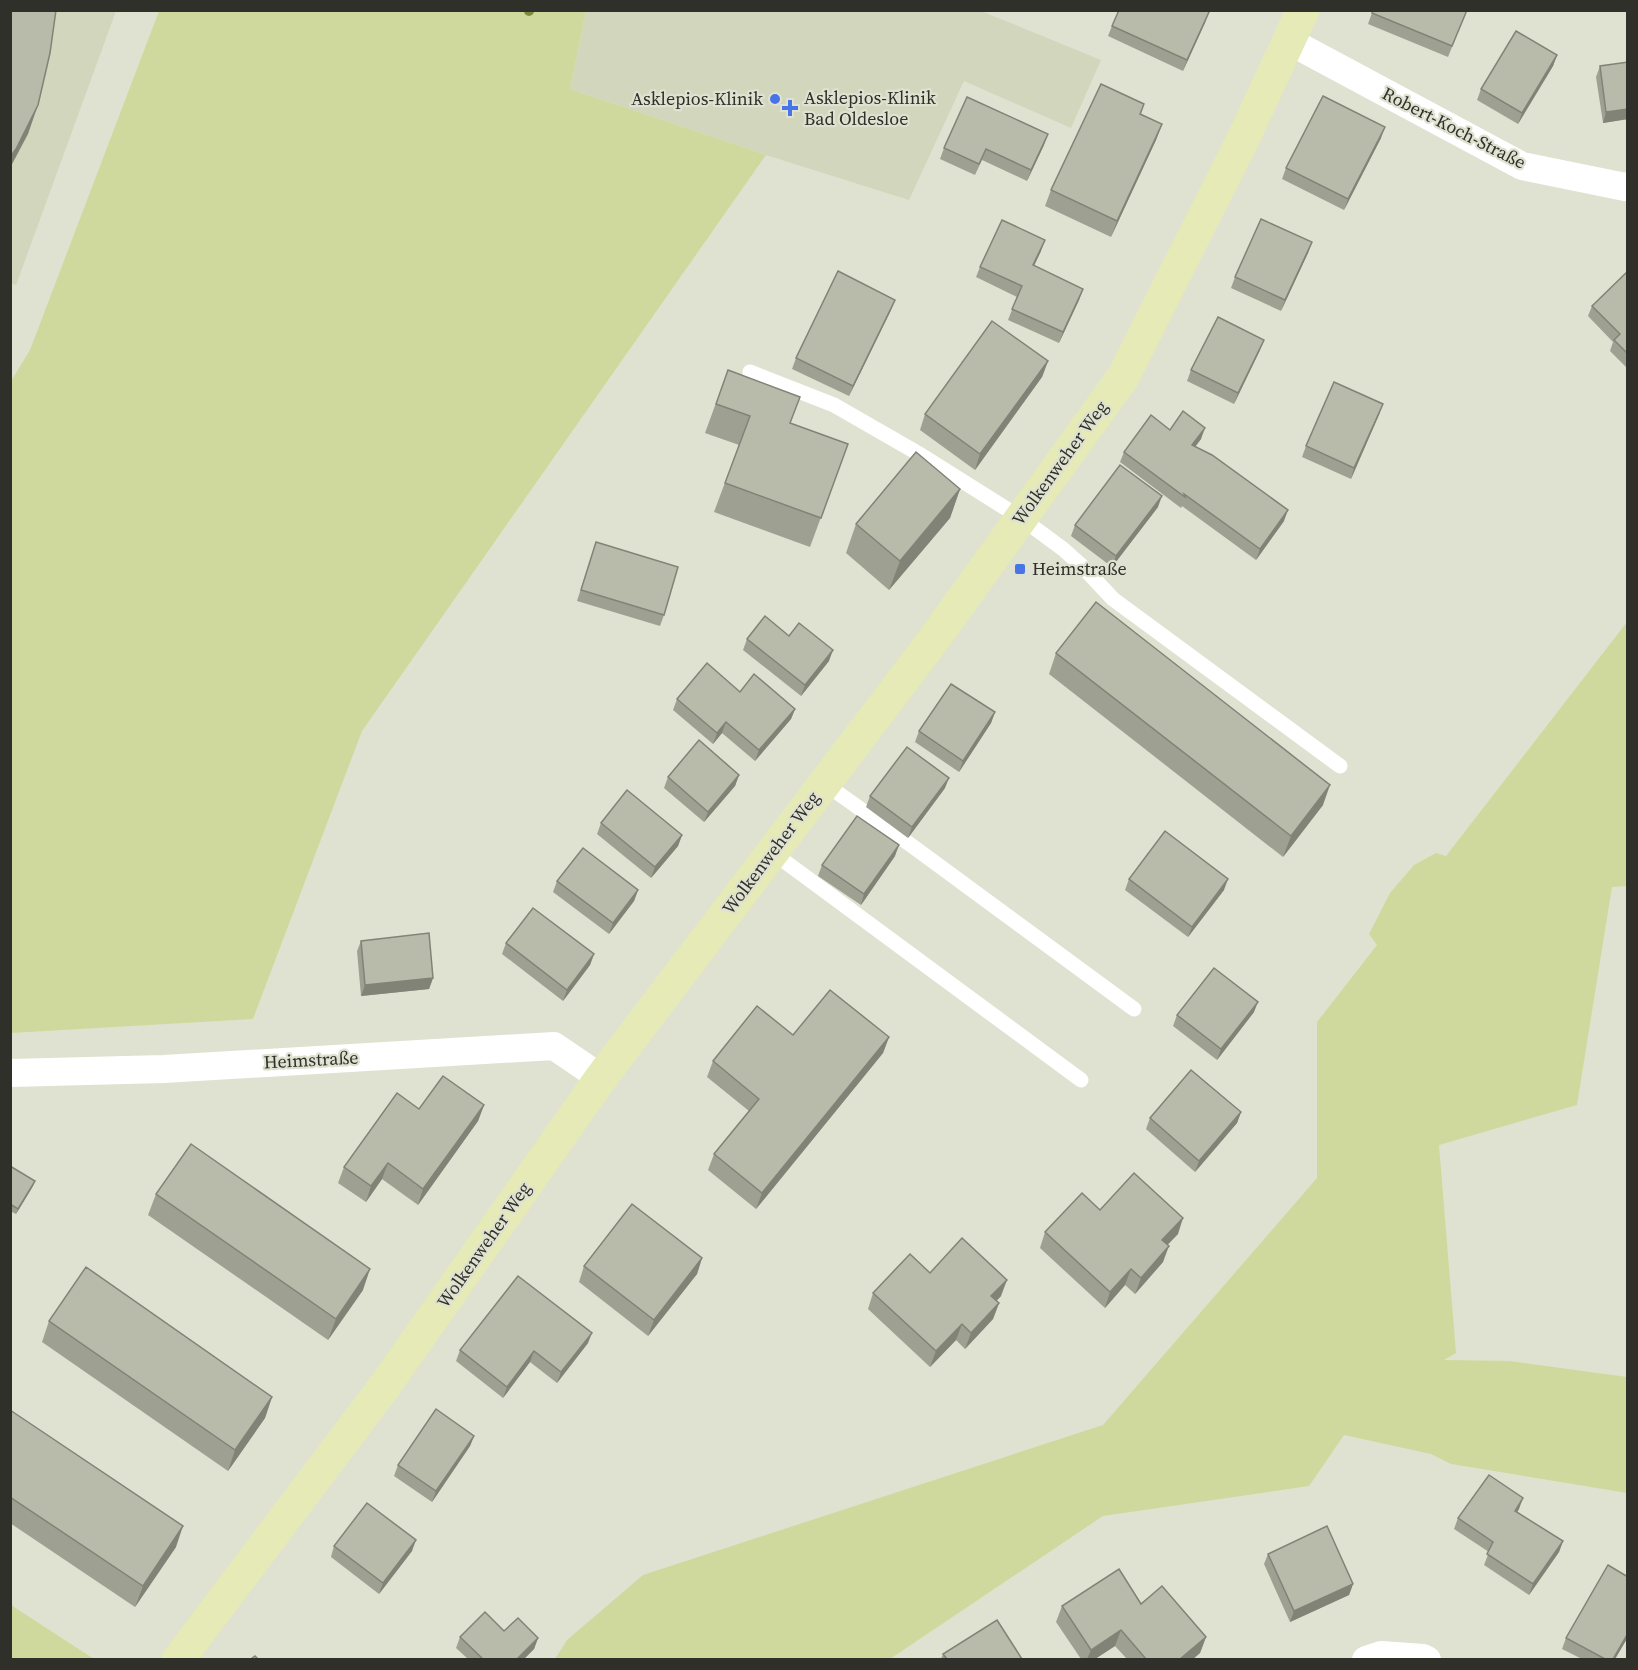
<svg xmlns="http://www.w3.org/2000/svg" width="1638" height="1670" font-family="'Source Serif 4',serif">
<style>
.built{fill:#d2d6bd}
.green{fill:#d0d99d}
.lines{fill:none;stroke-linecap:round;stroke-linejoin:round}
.stream{stroke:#818a3a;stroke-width:10}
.lane{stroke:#fff;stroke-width:15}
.street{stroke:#fff;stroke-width:28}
.secondary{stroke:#e6eab6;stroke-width:33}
.wall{fill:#9ea192}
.shaded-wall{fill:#818377}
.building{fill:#b8bbaa;stroke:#818377;stroke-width:1.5}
.poi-dot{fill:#4774e6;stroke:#dfe2d0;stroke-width:2}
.labels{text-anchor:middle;stroke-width:4.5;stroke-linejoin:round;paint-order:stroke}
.poi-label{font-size:18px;fill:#2f302a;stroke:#dfe2d0;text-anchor:start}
.street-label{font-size:18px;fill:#2f302a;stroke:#dfe2d0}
</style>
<rect width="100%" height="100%" fill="#dfe2d0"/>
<g class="built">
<path d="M10 11H116L16 285 10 283Z"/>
<path d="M586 11H981L1101 60 1071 128 964 81 909 200 766 155 570 89Z"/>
</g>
<g class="green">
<path d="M159 11H586L570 89 766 155 362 731 253 1019 11 1033V381L30 350Z"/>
<path d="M1627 622V886L1612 887 1577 1105 1439 1145 1456 1353 1444 1360 1510 1361 1627 1377V1493L1451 1464 1431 1454 1344 1435 1309 1486 1103 1516 890 1659H555L567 1640 643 1575 1103 1425 1317 1178V1022L1377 945 1369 934 1390 893 1414 865 1436 853 1446 856Z"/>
<path d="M11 1605 94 1659H11Z"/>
</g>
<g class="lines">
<path class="stream" d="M529 11V10"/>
<g class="lane">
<path d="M750 372 834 405 921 455 1021 518 1063 549 1082 566 1113 599 1340 766"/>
<path d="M824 783 915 848 1134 1009"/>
<path d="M772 852 1081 1080"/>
</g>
<g class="street">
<path d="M1289 41 1522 166 1625 187 1628 186"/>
<path d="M10 1073 164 1069 554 1046 601 1078"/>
<path d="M1366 1660 1381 1655 1423 1658 1427 1660"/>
</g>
<path class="secondary" d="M178 1660 384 1387 601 1078 931 643 1123 377 1244 137 1303 10"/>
</g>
<g class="wall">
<path d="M1373 10H1467L1448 57 1368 24Z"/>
<path d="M1209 12 1183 71 1108 36 1112 26Z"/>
<path d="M1557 55 1553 66 1518 124 1477 100 1481 89Z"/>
<path d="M1628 62V119L1603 123 1596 77 1600 66Z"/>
<path d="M1144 104 1141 114 1162 124 1156 140 1111 237 1045 206 1051 190Z"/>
<path d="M1381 138 1344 210 1282 179 1286 168Z"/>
<path d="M1044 145 1027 181 982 160 975 175 940 159 944 148Z"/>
<path d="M1312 242 1308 253 1281 311 1231 288 1235 277Z"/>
<path d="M1041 251 1034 266 1083 289 1079 300 1059 343 1008 320 1017 297 976 277 980 267Z"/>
<path d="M1628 271V369L1610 351 1613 342 1588 316 1592 306Z"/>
<path d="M891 310 849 396 792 369 796 358Z"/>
<path d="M1260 350 1234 404 1187 381 1191 370Z"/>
<path d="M1048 361 1042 377 975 470 920 430 925 414Z"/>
<path d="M728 370 790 423 848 444 810 547 714 512 739 445 705 433Z"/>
<path d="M1383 404 1351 479 1302 457 1306 446Z"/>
<path d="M1170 430 1201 439 1195 447 1284 521 1256 560 1182 506 1181 508 1120 462 1124 452Z"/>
<path d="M960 489 950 518 889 590 846 553 856 524Z"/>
<path d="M1158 507 1112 567 1071 536 1075 525Z"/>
<path d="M596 542 664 615 660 626 577 601Z"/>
<path d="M789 636 829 661 801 696 743 650 747 639Z"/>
<path d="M1056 653 1323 805 1283 857 1049 674Z"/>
<path d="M740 692 795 709 791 719 755 761 722 733 713 744 673 710 677 699Z"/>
<path d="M995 712 991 723 959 772 915 742 919 731Z"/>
<path d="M739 775 735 786 704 822 664 788 668 777Z"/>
<path d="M945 788 908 838 866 807 870 796Z"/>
<path d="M601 823 682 835 678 846 651 878 597 834Z"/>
<path d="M895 856 861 905 818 876 822 865Z"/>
<path d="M1129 879 1224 890 1188 937 1125 890Z"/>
<path d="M557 881 638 890 634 901 609 934 553 892Z"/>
<path d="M361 941 433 978 429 989 361 996 357 951Z"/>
<path d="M506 943 594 954 590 965 563 1001 502 954Z"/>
<path d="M1254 1012 1217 1060 1173 1026 1177 1015Z"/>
<path d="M793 1035 889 1037 883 1053 756 1209 708 1170 714 1154 749 1111 707 1077 713 1061Z"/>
<path d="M484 1105 478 1121 418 1205 382 1179 366 1202 338 1183 344 1167Z"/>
<path d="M1241 1112 1237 1123 1195 1172 1146 1129 1150 1118Z"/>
<path d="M10 1166 33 1186 16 1214 10 1211Z"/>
<path d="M156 1194 363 1290 328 1340 148 1215Z"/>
<path d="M1100 1210 1178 1234 1167 1244 1163 1262 1135 1294 1125 1285 1105 1308 1040 1248 1045 1232Z"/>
<path d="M702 1258 697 1274 648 1336 579 1282 584 1266Z"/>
<path d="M930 1273 1001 1296 996 1301 999 1303 993 1319 965 1349 956 1340 930 1367 868 1309 873 1293Z"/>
<path d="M49 1321 272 1397 265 1418 228 1471 42 1342Z"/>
<path d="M588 1343 557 1383 530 1362 503 1398 456 1361 460 1350Z"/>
<path d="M10 1410 176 1547 135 1607 10 1523Z"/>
<path d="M474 1436 470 1446 432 1502 394 1476 398 1465Z"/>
<path d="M1519 1509 1517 1512 1563 1541 1559 1552 1529 1595 1484 1565 1489 1552 1454 1529 1458 1518Z"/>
<path d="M334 1546 412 1551 379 1594 331 1557Z"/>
<path d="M1268 1554 1353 1584 1349 1595 1290 1622 1264 1564Z"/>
<path d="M1628 1577V1637L1615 1659H1582L1562 1649 1566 1638Z"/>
<path d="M1141 1604 1206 1637 1200 1653 1193 1659H1127L1115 1646 1095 1659H1081L1056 1622 1062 1606Z"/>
<path d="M504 1631 538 1638 534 1649 524 1659H468L456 1648 460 1637Z"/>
<path d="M943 1654 1022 1659H941Z"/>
</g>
<g class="shaded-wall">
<path d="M1209 12 1205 23 1183 71 1187 60Z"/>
<path d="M1557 55 1553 66 1518 124 1522 113Z"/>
<path d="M38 105 28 134 10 168V157Z"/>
<path d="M1628 109V119L1603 123 1606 112Z"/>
<path d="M1162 124 1156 140 1111 237 1117 221Z"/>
<path d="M1385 127 1381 138 1344 210 1348 199Z"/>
<path d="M1048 134 1044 145 1027 181 1031 170Z"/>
<path d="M1045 240 1041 251 1029 276 1033 265Z"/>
<path d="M1312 242 1308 253 1281 311 1285 300Z"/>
<path d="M1083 289 1079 300 1059 343 1063 332Z"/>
<path d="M895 300 891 310 849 396 853 386Z"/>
<path d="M1264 340 1260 350 1234 404 1238 393Z"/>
<path d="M1048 361 1042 377 975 470 980 454Z"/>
<path d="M1383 404 1379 415 1351 479 1354 468Z"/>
<path d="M1205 428 1201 439 1188 456 1192 445Z"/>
<path d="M960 489 950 518 889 590 900 561Z"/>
<path d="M1162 496 1158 507 1112 567 1116 556Z"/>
<path d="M1288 510 1284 521 1256 560 1260 549Z"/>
<path d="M833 650 829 661 801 696 805 685Z"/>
<path d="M795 709 791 719 755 761 759 750Z"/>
<path d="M995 712 991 723 959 772 963 761Z"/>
<path d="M726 722 722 733 713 744 717 733Z"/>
<path d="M739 775 735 786 704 822 708 812Z"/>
<path d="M949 778 945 788 908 838 912 827Z"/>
<path d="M1330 785 1323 805 1283 857 1291 836Z"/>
<path d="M682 835 678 846 651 878 655 867Z"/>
<path d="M899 845 895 856 861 905 864 894Z"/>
<path d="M1228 879 1224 890 1188 937 1192 927Z"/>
<path d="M638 890 634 901 609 934 613 923Z"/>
<path d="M594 954 590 965 563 1001 567 990Z"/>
<path d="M433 978 429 989 361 996 365 985Z"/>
<path d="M1258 1002 1254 1012 1217 1060 1221 1049Z"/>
<path d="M889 1037 883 1053 756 1209 762 1193Z"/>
<path d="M484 1105 478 1121 418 1205 423 1189Z"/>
<path d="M1241 1112 1237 1123 1195 1172 1199 1161Z"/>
<path d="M388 1163 382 1179 366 1202 371 1186Z"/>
<path d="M35 1181 33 1186 16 1214 18 1209Z"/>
<path d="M1183 1218 1178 1234 1157 1256 1162 1240Z"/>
<path d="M1169 1246 1163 1262 1135 1294 1141 1278Z"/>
<path d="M702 1258 697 1274 648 1336 654 1320Z"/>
<path d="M370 1269 363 1290 328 1340 336 1319Z"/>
<path d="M1131 1269 1125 1285 1105 1308 1110 1292Z"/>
<path d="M1007 1280 1001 1296 986 1312 991 1296Z"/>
<path d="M999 1303 993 1319 965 1349 971 1333Z"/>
<path d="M962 1324 956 1340 930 1367 936 1351Z"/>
<path d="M592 1333 588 1343 557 1383 561 1372Z"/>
<path d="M534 1351 530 1362 503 1398 507 1387Z"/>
<path d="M272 1397 265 1418 228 1471 235 1450Z"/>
<path d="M474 1436 470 1446 432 1502 436 1491Z"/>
<path d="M1523 1498 1519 1509 1511 1522 1515 1511Z"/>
<path d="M183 1526 176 1547 135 1607 143 1586Z"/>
<path d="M416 1540 412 1551 379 1594 383 1583Z"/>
<path d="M1563 1541 1559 1552 1529 1595 1533 1584Z"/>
<path d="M1353 1584 1349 1595 1290 1622 1294 1611Z"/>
<path d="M1121 1630 1115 1646 1095 1659H1087L1091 1650Z"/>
<path d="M1628 1633V1637L1615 1659H1613Z"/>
<path d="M1206 1637 1200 1653 1193 1659H1180Z"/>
<path d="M538 1638 534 1649 524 1659H517Z"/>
</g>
<g class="building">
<path d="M10 10H56L50 53 38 105 16 149 10 157Z"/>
<path d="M1119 10H1206L1209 12 1187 60 1112 26Z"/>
<path d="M1373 10H1467L1452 46 1372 13Z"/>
<path d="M1516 31 1557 55 1522 113 1481 89Z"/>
<path d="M1628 62V109L1606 112 1600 66Z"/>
<path d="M1101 84 1144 104 1140 114 1162 124 1117 221 1051 190Z"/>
<path d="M1323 96 1385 127 1348 199 1286 168Z"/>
<path d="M967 97 1048 134 1031 170 986 149 979 164 944 148Z"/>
<path d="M1261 219 1312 242 1285 300 1235 277Z"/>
<path d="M1002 220 1045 240 1033 265 1083 289 1063 332 1012 309 1022 286 980 267Z"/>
<path d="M838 271 895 300 853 386 796 358Z"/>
<path d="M1628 271V354L1614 340 1620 334 1592 306Z"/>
<path d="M1218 317 1264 340 1238 393 1191 370Z"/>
<path d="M992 321 1048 361 980 454 925 414Z"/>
<path d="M728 370 800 397 790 423 848 444 821 518 725 483 750 416 716 404Z"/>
<path d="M1334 382 1383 404 1354 468 1306 446Z"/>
<path d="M1183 411 1205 428 1192 445 1212 455 1288 510 1260 549 1184 494 1185 497 1124 452 1151 415 1170 430Z"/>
<path d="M916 452 960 489 900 561 856 524Z"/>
<path d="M1120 465 1162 496 1116 556 1075 525Z"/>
<path d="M596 542 678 567 664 615 581 590Z"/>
<path d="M1096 602 1330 785 1291 836 1056 653Z"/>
<path d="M765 616 789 636 799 623 833 650 805 685 747 639Z"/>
<path d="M707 663 740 692 754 674 795 709 759 750 726 722 717 733 677 699Z"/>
<path d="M951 684 995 712 963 761 919 731Z"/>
<path d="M699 740 739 775 708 812 668 777Z"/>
<path d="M907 747 949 778 912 827 870 796Z"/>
<path d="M627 790 682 835 655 867 601 823Z"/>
<path d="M857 816 899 845 864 894 822 865Z"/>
<path d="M1165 831 1228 879 1192 927 1129 879Z"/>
<path d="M583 848 638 890 613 923 557 881Z"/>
<path d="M533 908 594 954 567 990 506 943Z"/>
<path d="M429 933 433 978 365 985 361 941Z"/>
<path d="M1214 968 1258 1002 1221 1049 1177 1015Z"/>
<path d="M830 990 889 1037 762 1193 714 1154 759 1099 713 1061 757 1006 793 1035Z"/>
<path d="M1191 1070 1241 1112 1199 1161 1150 1118Z"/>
<path d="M443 1076 484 1105 423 1189 388 1163 371 1186 344 1167 397 1093 419 1109Z"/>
<path d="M191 1144 370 1269 336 1319 156 1194Z"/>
<path d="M10 1166 35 1181 18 1209 10 1204Z"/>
<path d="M1134 1173 1183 1218 1162 1240 1169 1246 1141 1278 1131 1269 1110 1292 1045 1232 1082 1193 1100 1210Z"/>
<path d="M632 1204 702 1258 654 1320 584 1266Z"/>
<path d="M962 1238 1007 1280 991 1296 999 1303 971 1333 962 1324 936 1351 873 1293 910 1254 930 1273Z"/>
<path d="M86 1267 272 1397 235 1450 49 1321Z"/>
<path d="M518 1276 592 1333 561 1372 534 1351 507 1387 460 1350Z"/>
<path d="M436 1409 474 1436 436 1491 398 1465Z"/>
<path d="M10 1410 183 1526 143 1586 10 1497Z"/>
<path d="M1489 1475 1523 1498 1515 1511 1563 1541 1533 1584 1487 1554 1493 1542 1458 1518Z"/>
<path d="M367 1503 416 1540 383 1583 334 1546Z"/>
<path d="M1327 1526 1353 1584 1294 1611 1268 1554Z"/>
<path d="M1608 1565 1628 1577V1633L1613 1659H1605L1566 1638Z"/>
<path d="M1119 1569 1141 1604 1162 1586 1206 1637 1180 1659H1146L1121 1630 1091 1650 1062 1606Z"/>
<path d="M485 1612 504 1631 518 1618 538 1638 517 1659H483L460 1637Z"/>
<path d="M997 1620 1022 1659H947L943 1654Z"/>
<path d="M255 1656 258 1659H251Z"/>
</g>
<g class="poi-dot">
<circle cx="775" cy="99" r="6"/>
<path d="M787 99h6v6h6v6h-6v6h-6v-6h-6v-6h6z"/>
<rect x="1014" y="563" width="12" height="12" rx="3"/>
</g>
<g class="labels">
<g class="poi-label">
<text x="804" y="104">Asklepios-Klinik<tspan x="804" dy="21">Bad Oldesloe</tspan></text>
<text x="763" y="105" text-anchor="end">Asklepios-Klinik</text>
<text x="1032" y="575">Heimstraße</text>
</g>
<g class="street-label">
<text transform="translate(1454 128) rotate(27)" y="6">Robert-Koch-Straße</text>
<text transform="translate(1060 463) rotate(-54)" y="6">Wolkenweher Weg</text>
<text transform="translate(771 853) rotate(-53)" y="6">Wolkenweher Weg</text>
<text transform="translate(311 1060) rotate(-3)" y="6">Heimstraße</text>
<text transform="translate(484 1245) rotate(-55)" y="6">Wolkenweher Weg</text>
</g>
</g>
<rect width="1638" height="1670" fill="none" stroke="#2f302a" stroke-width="24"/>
</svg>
